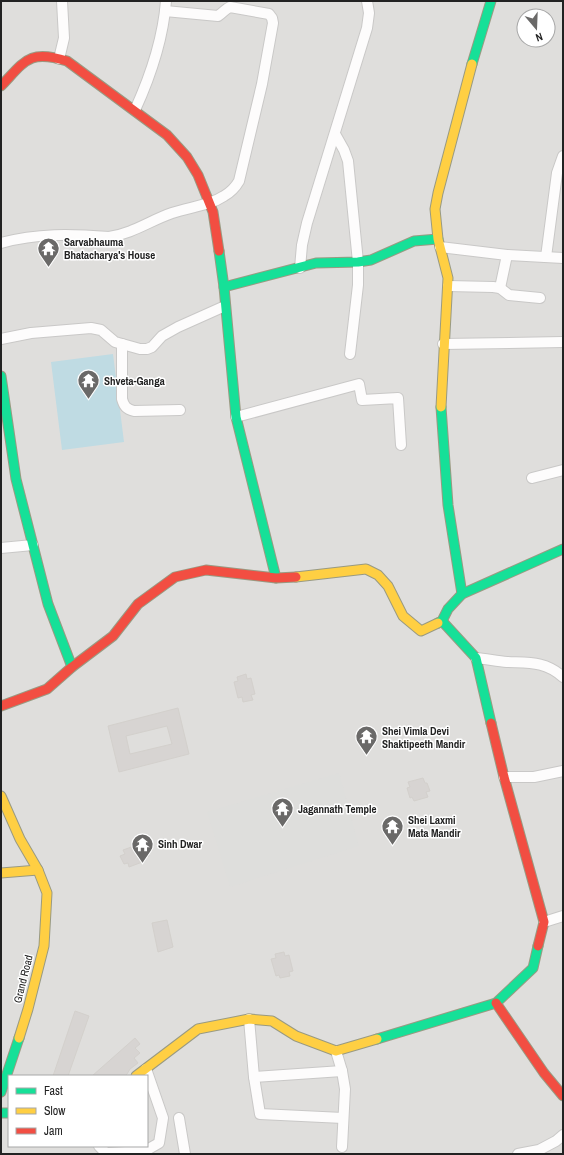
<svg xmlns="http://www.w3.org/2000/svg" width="564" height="1155" font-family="'Archivo Narrow',sans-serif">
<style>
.residential{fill:#dfdedc;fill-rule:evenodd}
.religious{fill:#dededc}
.water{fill:#bfdbe3}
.building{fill:#d7d4d2;stroke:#d3d0cc;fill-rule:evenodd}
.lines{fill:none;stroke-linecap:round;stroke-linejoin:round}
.street-casing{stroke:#c9c8c7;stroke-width:12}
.fast-casing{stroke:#999a82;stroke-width:11}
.slow-casing{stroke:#999a82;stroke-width:11}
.jam-casing{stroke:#999a82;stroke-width:11}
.street{stroke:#fdfcfc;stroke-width:10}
.fast{stroke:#16e098;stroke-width:9}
.slow{stroke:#ffcf43;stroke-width:9}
.jam{stroke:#f24e42;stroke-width:9}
.labels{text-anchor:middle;stroke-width:3;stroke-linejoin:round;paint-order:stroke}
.poi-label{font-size:11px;font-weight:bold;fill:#222;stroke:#fff;text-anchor:start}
.street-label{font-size:11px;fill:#222;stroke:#fff}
</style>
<rect width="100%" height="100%" fill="#f0eeeb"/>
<path class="residential" d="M1 1H563V1154H1ZM524 16H548V40H524ZM9 1076H147V1146H9Z"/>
<path class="religious" d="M339 773 359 846 230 887 207 812Z"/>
<path class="water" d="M113 354 124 442 62 450 51 362Z"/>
<g class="building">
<path d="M246 674 247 679 251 678 255 694 251 695 253 700 243 702 242 697 238 698 234 682 238 681 237 677Z"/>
<path d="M178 708 189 754 119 772 108 726ZM167 726 172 744 130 754 126 736Z"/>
<path d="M423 778 425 783H427L430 791 426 792 428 797 414 801 412 797 410 798 407 788 410 787 408 782Z"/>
<path d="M140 844 141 848 145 846 149 856 144 857 145 861 129 867 128 863 124 864 120 856 125 854 123 850Z"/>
<path d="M167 920 173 947 158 952 152 923Z"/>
<path d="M284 952 285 956 289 955 293 971 289 972 290 976 280 978 279 975 276 976 271 959 276 958 275 954Z"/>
<path d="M75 1011 89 1016 68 1076H53Z"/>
<path d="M135 1038 140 1044 135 1048 140 1053 134 1058 138 1063 130 1069 127 1074 125 1076H92Z"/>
</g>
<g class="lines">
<defs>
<g id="street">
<path d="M59 59 64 38 62 1"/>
<path d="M135 110C151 75 163 40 166 1"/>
<path d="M335 134 344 150 348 161 358 262V285L350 354"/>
<path d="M1 243C37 233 72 234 109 237 134 233 149 221 172 213 189 207 209 206 224 196 231 192 235 188 239 181L262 84 273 23 272 18 269 14 230 7C225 9 223 13 218 16L165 11"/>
<path d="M440 247 507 255 563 258"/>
<path d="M546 257 557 173 563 156"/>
<path d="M300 268 302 245 307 223 367 28 369 13 367 1"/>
<path d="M448 286 493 287 500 288 509 295 540 298"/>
<path d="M500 288 507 255"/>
<path d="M1 339 31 333 91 328 101 330 115 342 140 349H147L152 347 162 336 178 327 225 306"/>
<path d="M122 344V399C124 406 126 409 134 411L180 410"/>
<path d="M443 344 563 342"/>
<path d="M236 417 359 384 362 400 398 398 401 445"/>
<path d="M532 478 563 470"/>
<path d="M1 548 33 545"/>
<path d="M476 658C486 659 497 661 507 662 529 663 545 661 563 677"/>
<path d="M504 777H534L563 771"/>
<path d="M544 922 563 916"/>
<path d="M249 1019 254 1077 260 1114 343 1118"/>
<path d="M336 1051 342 1071 345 1089 342 1147"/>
<path d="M254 1077 342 1071"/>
<path d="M179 1118 185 1154"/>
<path d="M99 1146 106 1153 145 1151 159 1143 163 1118 146 1069"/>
<path d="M518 1154 539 1150 556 1141 563 1135"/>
</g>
<g id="fast">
<path d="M472 64 491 1"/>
<path d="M219 251 224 287 236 417 276 578"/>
<path d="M224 287 316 263 358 262 371 260 414 241 438 239"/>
<path d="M1 376 16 479 48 604 72 667"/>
<path d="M441 407 448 505 462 594"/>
<path d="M442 621 476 658 491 723"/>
<path d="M438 623 442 621 448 609 462 594 563 549"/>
<path d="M377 1039 496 1003 533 968 538 946"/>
<path d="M1 1092 19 1038"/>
<path d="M1 1113H9"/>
</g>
<g id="slow">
<path d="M441 407 448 278 438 239 435 209 438 193 472 64"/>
<path d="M296 577 366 569 378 575 388 586 403 616 421 631 438 623"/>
<path d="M1 796 20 839 38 870 47 893 44 946 28 1009 19 1038"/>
<path d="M1 873 38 870"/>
<path d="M136 1076 198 1029 249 1019 272 1021 296 1036 336 1051 377 1039"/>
</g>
<g id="jam">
<path d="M1 86C25 61 29 49 67 61L167 135 187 157 198 175 213 212 219 251"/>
<path d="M1 706 47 689 72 667 113 636 138 604 175 577 206 570 276 578 296 577"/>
<path d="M491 723 504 777 544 922 538 946"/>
<path d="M496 1003 544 1073 563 1096"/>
</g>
</defs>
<use href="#street" class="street-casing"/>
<use href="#fast" class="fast-casing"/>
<use href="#slow" class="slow-casing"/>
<use href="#jam" class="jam-casing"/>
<use href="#street" class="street"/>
<use href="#fast" class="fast"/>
<use href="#slow" class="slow"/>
<use href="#jam" class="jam"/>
</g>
<defs>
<symbol id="temple-pin" viewBox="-11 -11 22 30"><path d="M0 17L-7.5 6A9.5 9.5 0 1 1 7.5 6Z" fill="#6a6968" stroke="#fff"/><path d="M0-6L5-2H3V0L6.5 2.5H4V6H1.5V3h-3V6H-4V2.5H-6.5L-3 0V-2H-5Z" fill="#fff"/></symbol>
</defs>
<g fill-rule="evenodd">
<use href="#temple-pin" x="36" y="236" width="25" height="34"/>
<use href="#temple-pin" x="76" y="368" width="25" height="34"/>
<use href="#temple-pin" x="354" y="724" width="25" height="34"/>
<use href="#temple-pin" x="270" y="796" width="25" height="34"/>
<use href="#temple-pin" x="380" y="814" width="25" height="34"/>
<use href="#temple-pin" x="130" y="832" width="25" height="34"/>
</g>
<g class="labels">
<g class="poi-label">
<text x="64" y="246">Sarvabhauma<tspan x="64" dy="13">Bhatacharya's House</tspan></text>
<text x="104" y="385">Shveta-Ganga</text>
<text x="382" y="735">Shei Vimla Devi<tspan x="382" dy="13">Shaktipeeth Mandir</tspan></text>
<text x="298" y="813">Jagannath Temple</text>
<text x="408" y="824">Shei Laxmi<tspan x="408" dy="13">Mata Mandir</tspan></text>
<text x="158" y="848">Sinh Dwar</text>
</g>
<g class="street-label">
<text transform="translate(23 979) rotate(-76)" y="4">Grand Road</text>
</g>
</g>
<rect width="564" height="1155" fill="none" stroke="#222222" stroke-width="4"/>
<rect x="8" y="1075" width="140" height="72" fill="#ffffff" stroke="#a7a7a7"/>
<rect x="16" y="1088" width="20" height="6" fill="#16e098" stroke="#a7a7a7"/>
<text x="44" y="1095" font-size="12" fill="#222222">Fast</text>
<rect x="16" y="1108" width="20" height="6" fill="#ffcf43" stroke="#a7a7a7"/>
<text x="44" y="1115" font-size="12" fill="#222222">Slow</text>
<rect x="16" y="1128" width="20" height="6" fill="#f24e42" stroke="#a7a7a7"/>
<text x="44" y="1135" font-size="12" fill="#222222">Jam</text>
<g transform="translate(536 28) rotate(161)"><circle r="19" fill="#ffffff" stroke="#a7a7a7"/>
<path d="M0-3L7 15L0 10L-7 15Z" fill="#6a6968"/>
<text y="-6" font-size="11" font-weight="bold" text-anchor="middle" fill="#222222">N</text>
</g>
</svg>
